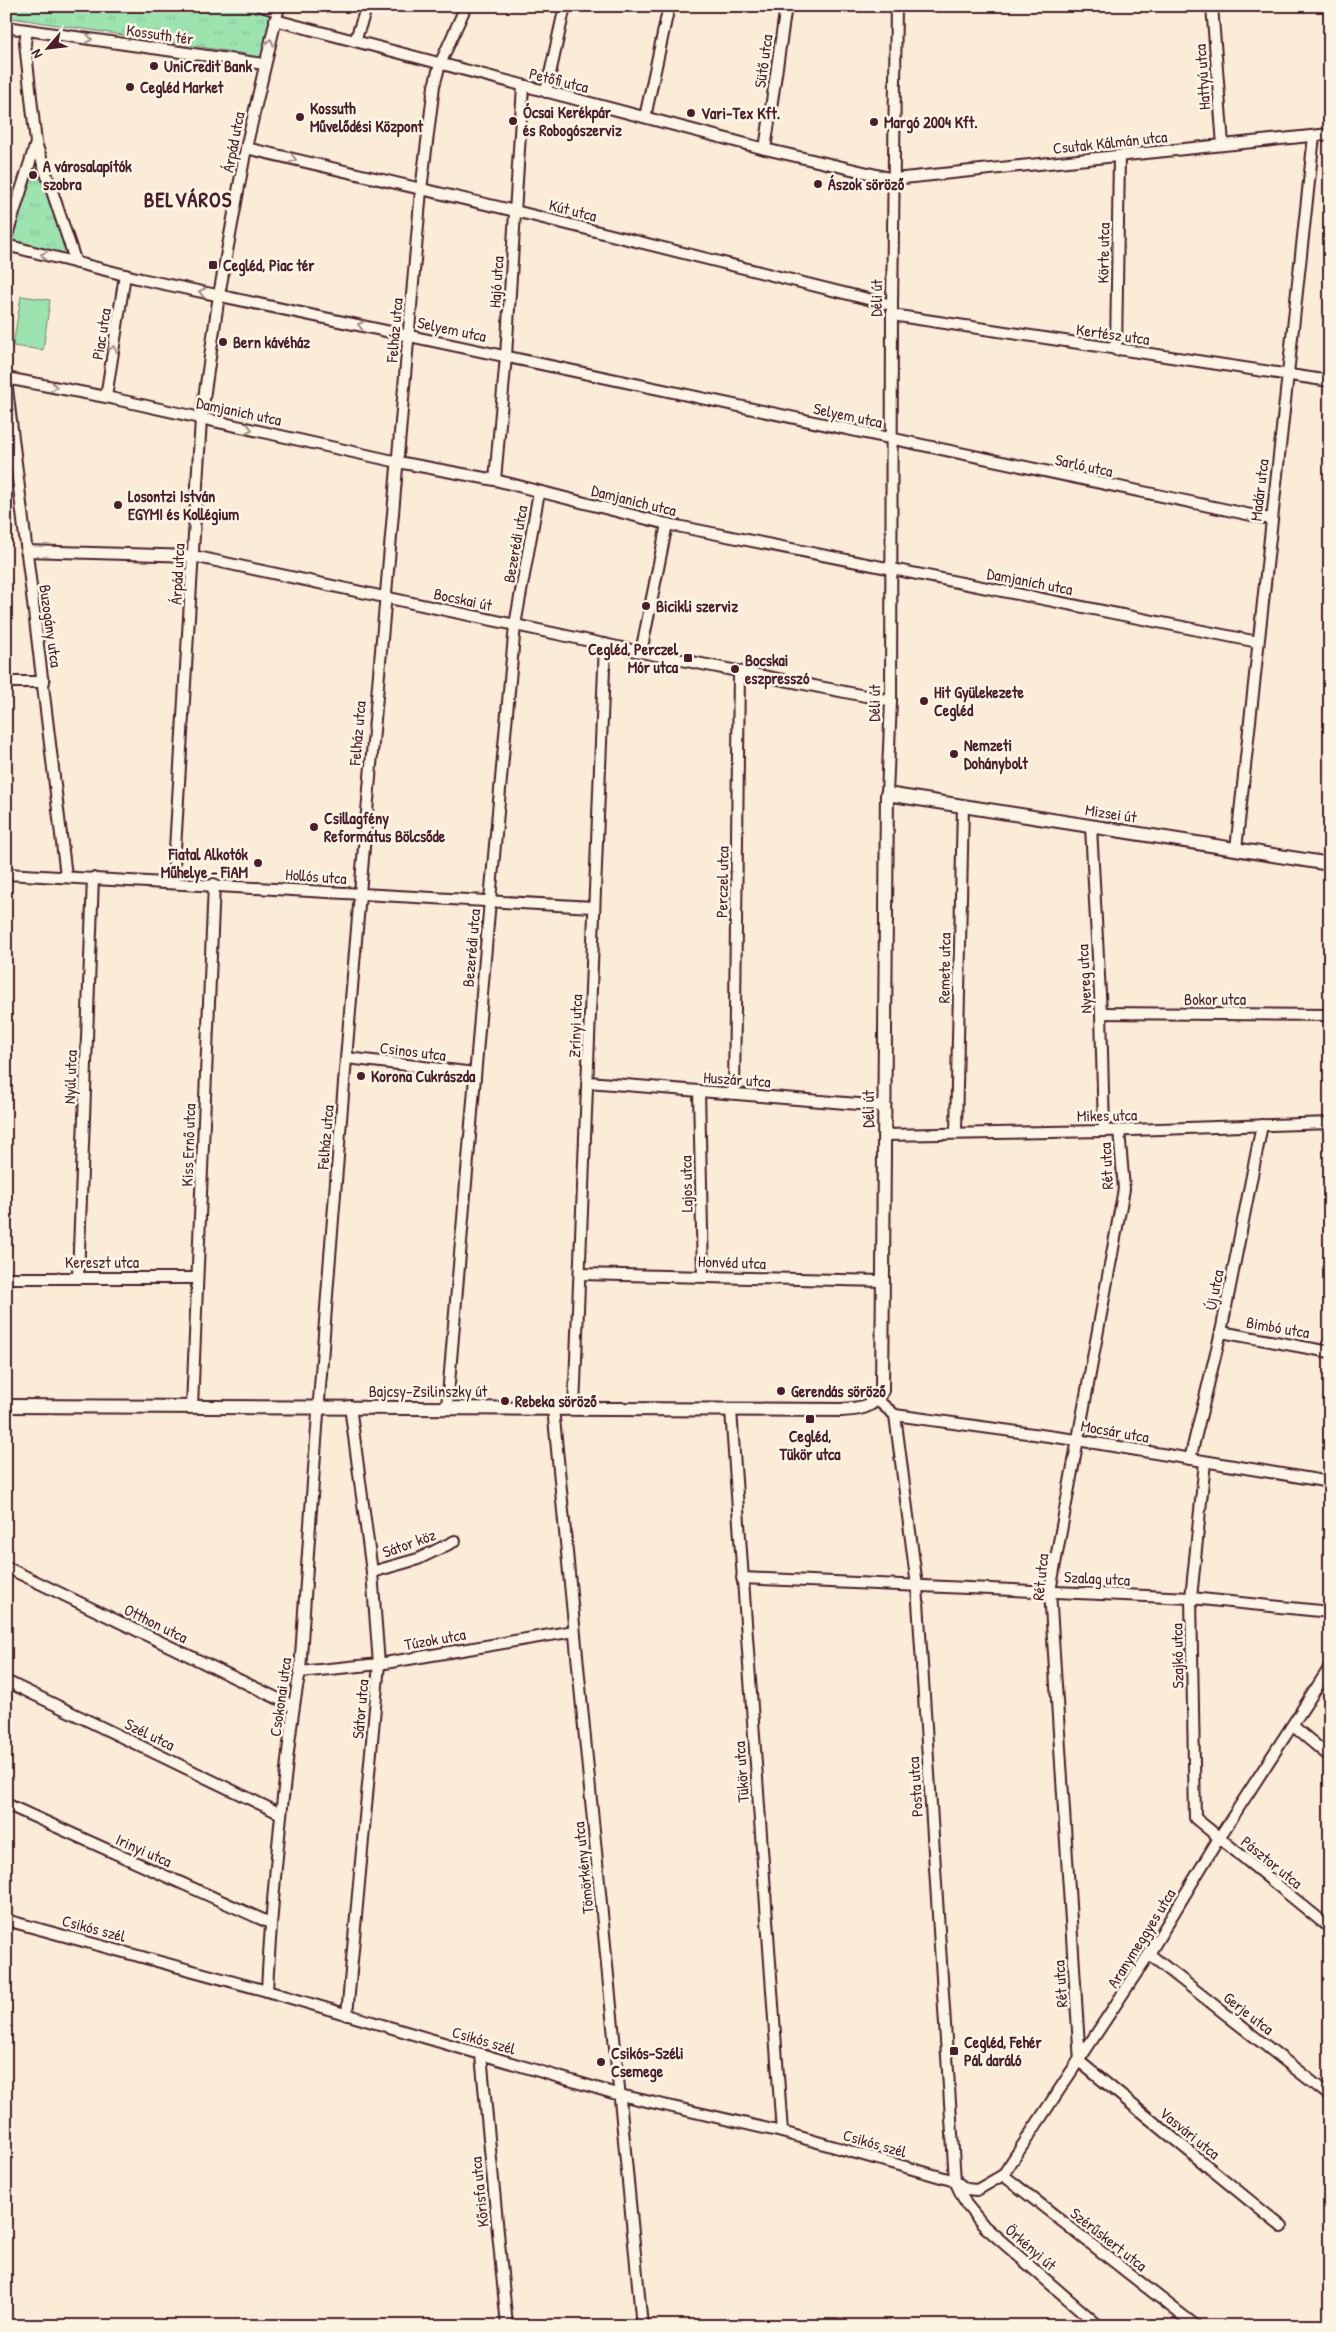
<svg xmlns="http://www.w3.org/2000/svg" width="1336" height="2332" font-family="'Patrick Hand',sans-serif">
<style>
.grass{fill:#9ce3b0;stroke:#73816e}
.park{fill:url(#park-tufts);stroke:#73816e}
.lines{fill:none;stroke-linecap:round;stroke-linejoin:round}
.minor-casing{stroke:#4a1f2b;stroke-width:14}
.major-casing{stroke:#4a1f2b;stroke-width:16}
.minor{stroke:#fcf5e5;stroke-width:10}
.major{stroke:#fcf5e5;stroke-width:12}
.oneway{stroke:#a38a88}
.poi-dot{fill:#4a1f2b;stroke:#fcf5e5;stroke-width:2}
.labels{text-anchor:middle;stroke-width:5;stroke-linejoin:round;paint-order:stroke}
.street-label{font-size:16px;fill:#4a1f2b;stroke:#fcf5e5}
.poi-label{font-size:16px;font-weight:bold;fill:#4a1f2b;stroke:#fcf5e5;text-anchor:start}
.district-label{font-size:21px;font-weight:bold;letter-spacing:1px;fill:#4a1f2b;stroke:#fcf5e5}
</style>
<defs>
<pattern id="park-tufts" width="24" height="20" patternUnits="userSpaceOnUse" patternTransform="scale(1.25)"><rect width="24" height="20" fill="#9ce3b0"/><path d="M3 7l-1-3M5 7V3M7 7l1-3M15 17l-1-3M17 17v-4M19 17l1-3" fill="none" stroke="#88c298"/></pattern>
</defs>
<rect width="100%" height="100%" fill="#faecd7"/>
<filter id="ink" filterUnits="userSpaceOnUse"><feTurbulence type="fractalNoise" baseFrequency=".02" numOctaves="2"/><feDisplacementMap in="SourceGraphic" scale="10" xChannelSelector="R" yChannelSelector="G"/><feConvolveMatrix kernelMatrix="1 2 1 2 8 2 1 2 1" color-interpolation-filters="sRGB"/></filter>
<g filter="url(#ink)">
<path class="grass" d="M21 296 50 300 43 350 13 346Z"/>
<g class="park">
<path d="M6 6H261L278 11 264 64 241 61 246 54 6 17Z"/>
<path d="M36 150 73 260 7 243Z"/>
</g>
<g class="lines">
<defs>
<g id="minor">
<path d="M261 6 278 11"/>
<path d="M1212 6 1223 145"/>
<path d="M275 20 765 149 894 179 1330 134"/>
<path d="M6 27 264 64"/>
<path d="M27 30 25 43 36 143 76 263"/>
<path d="M355 41 367 6"/>
<path d="M546 92 565 6"/>
<path d="M645 117 669 6"/>
<path d="M246 148 515 211 892 305"/>
<path d="M765 149 786 6"/>
<path d="M6 238 36 143"/>
<path d="M6 245 141 279 1270 519"/>
<path d="M892 315 1330 381"/>
<path d="M1116 350 1119 157"/>
<path d="M6 378 106 397 398 462 495 480 667 524 1258 642"/>
<path d="M6 380 66 876"/>
<path d="M106 397 125 275"/>
<path d="M495 480 506 356 523 86"/>
<path d="M26 551 193 556 641 652 891 701"/>
<path d="M641 652 667 524"/>
<path d="M6 682H44"/>
<path d="M887 794 891 701 892 305 896 6"/>
<path d="M1091 827 1101 1013 1104 1131"/>
<path d="M1236 849 1314 136"/>
<path d="M6 874 593 907"/>
<path d="M173 882 201 419 219 295 246 148 279 6"/>
<path d="M1101 1013 1330 1015"/>
<path d="M347 1058 475 1073"/>
<path d="M588 1082 883 1106"/>
<path d="M699 1091 703 1276"/>
<path d="M734 1093 739 672"/>
<path d="M1119 1130 1124 1189 1050 1591 1080 2062 1282 2227"/>
<path d="M956 1132 963 805"/>
<path d="M884 1135 1104 1131 1330 1123"/>
<path d="M581 1274 883 1281"/>
<path d="M78 1277 93 878"/>
<path d="M6 1278H197"/>
<path d="M1221 1332 1330 1352"/>
<path d="M877 1400 895 1415 917 1586 955 2181 966 2204 984 2226 1099 2326"/>
<path d="M192 1407 214 884"/>
<path d="M447 1407 490 900 515 625 539 492"/>
<path d="M553 1408 642 2326"/>
<path d="M574 1408 605 644"/>
<path d="M731 1410 782 2132"/>
<path d="M895 1415 1077 1440 1330 1482"/>
<path d="M1190 1459 1221 1332 1262 1125"/>
<path d="M1205 1462 1191 1598 1195 1818 1330 1928"/>
<path d="M6 1567 293 1706"/>
<path d="M372 1572 418 1559 455 1541"/>
<path d="M742 1578 1191 1598 1330 1612"/>
<path d="M300 1672 379 1664 574 1631"/>
<path d="M6 1681 281 1814"/>
<path d="M1293 1726 1330 1757"/>
<path d="M6 1804 270 1923"/>
<path d="M6 1920 267 1991 620 2095 782 2132 955 2181 966 2189 977 2190 1003 2175 1149 1954 1219 1838 1330 1667"/>
<path d="M1149 1954 1330 2096"/>
<path d="M267 1991C270 1926 276 1862 283 1797 288 1755 291 1714 300 1672 332 1178 379 684 421 190L434 86 440 64 466 6"/>
<path d="M347 2015 379 1664 372 1572 350 1406"/>
<path d="M481 2055 507 2326"/>
<path d="M1003 2175 1196 2326"/>
</g>
<path id="major" d="M6 1406 841 1410C859 1409 873 1408 882 1391L887 794 1330 864"/>
</defs>
<use href="#minor" class="minor-casing"/>
<use href="#major" class="major-casing"/>
<use href="#minor" class="minor"/>
<use href="#major" class="major"/>
</g>
<defs><path id="oneway-chevron" d="M-2-3.5L2.5 0L-2 3.5" fill="none" stroke-width="1.6" stroke-linecap="round" stroke-linejoin="round" transform="scale(1.25)"/></defs>
<g class="oneway">
<use href="#oneway-chevron" transform="translate(89 39) rotate(8)"/>
<use href="#oneway-chevron" transform="translate(270 42) rotate(-76)"/>
<use href="#oneway-chevron" transform="translate(293 159) rotate(14)"/>
<use href="#oneway-chevron" transform="translate(44 255) rotate(-166)"/>
<use href="#oneway-chevron" transform="translate(202 292) rotate(-168)"/>
<use href="#oneway-chevron" transform="translate(361 325) rotate(-168)"/>
<use href="#oneway-chevron" transform="translate(113 349) rotate(-81)"/>
<use href="#oneway-chevron" transform="translate(54 387) rotate(11)"/>
<use href="#oneway-chevron" transform="translate(249 429) rotate(12)"/>
</g>
</g>
<g class="poi-dot">
<circle cx="154" cy="66" r="5"/>
<circle cx="130" cy="87" r="5"/>
<circle cx="691" cy="113" r="5"/>
<circle cx="300" cy="117" r="5"/>
<circle cx="513" cy="121" r="5"/>
<circle cx="874" cy="122" r="5"/>
<circle cx="33" cy="175" r="5"/>
<circle cx="818" cy="184" r="5"/>
<rect x="208" y="260" width="10" height="10" rx="2.5"/>
<circle cx="223" cy="342" r="5"/>
<circle cx="118" cy="505" r="5"/>
<circle cx="646" cy="606" r="5"/>
<rect x="683" y="653" width="10" height="10" rx="2.5"/>
<circle cx="735" cy="669" r="5"/>
<circle cx="924" cy="701" r="5"/>
<circle cx="954" cy="754" r="5"/>
<circle cx="314" cy="827" r="5"/>
<circle cx="258" cy="863" r="5"/>
<circle cx="361" cy="1076" r="5"/>
<circle cx="781" cy="1391" r="5"/>
<circle cx="505" cy="1401" r="5"/>
<rect x="805" y="1414" width="10" height="10" rx="2.5"/>
<rect x="949" y="2046" width="10" height="10" rx="2.5"/>
<circle cx="601" cy="2062" r="5"/>
</g>
<g class="labels">
<g class="street-label">
<text transform="translate(160 34) rotate(8)" y="6">Kossuth tér</text>
<text transform="translate(763 61) rotate(-82)" y="6">Sütő utca</text>
<text transform="translate(1202 77) rotate(-94)" y="6">Hattyú utca</text>
<text transform="translate(559 80) rotate(14)" y="6">Petőfi utca</text>
<text transform="translate(233 142) rotate(-79)" y="6">Árpád utca</text>
<text transform="translate(1110 142) rotate(-6)" y="6">Csutak Kálmán utca</text>
<text transform="translate(573 210) rotate(14)" y="6">Kút utca</text>
<text transform="translate(1103 253) rotate(-89)" y="6">Körte utca</text>
<text transform="translate(496 282) rotate(-86)" y="6">Hajó utca</text>
<text transform="translate(876 298) rotate(-89)" y="6">Déli út</text>
<text transform="translate(452 329) rotate(12)" y="6">Selyem utca</text>
<text transform="translate(394 330) rotate(-85)" y="6">Felház utca</text>
<text transform="translate(101 334) rotate(-81)" y="6">Piac utca</text>
<text transform="translate(1113 334) rotate(8)" y="6">Kertész utca</text>
<text transform="translate(239 411) rotate(12)" y="6">Damjanich utca</text>
<text transform="translate(848 415) rotate(12)" y="6">Selyem utca</text>
<text transform="translate(1084 465) rotate(12)" y="6">Sarló utca</text>
<text transform="translate(1259 490) rotate(-83)" y="6">Madár utca</text>
<text transform="translate(634 500) rotate(14)" y="6">Damjanich utca</text>
<text transform="translate(515 544) rotate(-80)" y="6">Bezerédi utca</text>
<text transform="translate(177 574) rotate(-87)" y="6">Árpád utca</text>
<text transform="translate(1030 581) rotate(11)" y="6">Damjanich utca</text>
<text transform="translate(463 599) rotate(12)" y="6">Bocskai út</text>
<text transform="translate(51 626) rotate(82)" y="6">Buzogány utca</text>
<text transform="translate(874 703) rotate(-89)" y="6">Déli út</text>
<text transform="translate(357 733) rotate(-85)" y="6">Felház utca</text>
<text transform="translate(1111 813) rotate(9)" y="6">Mizsei út</text>
<text transform="translate(316 876) rotate(4)" y="6">Hollós utca</text>
<text transform="translate(722 882) rotate(-89)" y="6">Perczel utca</text>
<text transform="translate(471 948) rotate(-85)" y="6">Bezerédi utca</text>
<text transform="translate(944 968) rotate(-89)" y="6">Remete utca</text>
<text transform="translate(1084 979) rotate(-93)" y="6">Nyereg utca</text>
<text x="1215" y="1005">Bokor utca</text>
<text transform="translate(575 1026) rotate(-88)" y="6">Zrínyi utca</text>
<text transform="translate(413 1051) rotate(7)" y="6">Csinos utca</text>
<text transform="translate(70 1077) rotate(-88)" y="6">Nyúl utca</text>
<text transform="translate(737 1079) rotate(4)" y="6">Huszár utca</text>
<text transform="translate(868 1109) rotate(-90)" y="6">Déli út</text>
<text transform="translate(1107 1115) rotate(-1)" y="6">Mikes utca</text>
<text transform="translate(325 1137) rotate(-85)" y="6">Felház utca</text>
<text transform="translate(188 1145) rotate(-88)" y="6">Kiss Ernő utca</text>
<text transform="translate(1106 1166) rotate(-93)" y="6">Rét utca</text>
<text transform="translate(686 1184) rotate(-91)" y="6">Lajos utca</text>
<text x="102" y="1268">Kereszt utca</text>
<text transform="translate(732 1262) rotate(2)" y="6">Honvéd utca</text>
<text transform="translate(1214 1290) rotate(-79)" y="6">Új utca</text>
<text transform="translate(1278 1327) rotate(10)" y="6">Bimbó utca</text>
<text x="428" y="1397">Bajcsy-Zsilinszky út</text>
<text transform="translate(1115 1431) rotate(10)" y="6">Mocsár utca</text>
<text transform="translate(409 1543) rotate(-20)" y="6">Sátor köz</text>
<text transform="translate(1040 1577) rotate(-84)" y="6">Rét utca</text>
<text transform="translate(1097 1578) rotate(3)" y="6">Szalag utca</text>
<text transform="translate(156 1623) rotate(26)" y="6">Otthon utca</text>
<text transform="translate(435 1639) rotate(-10)" y="6">Túzok utca</text>
<text transform="translate(1177 1656) rotate(-91)" y="6">Szajkó utca</text>
<text transform="translate(280 1697) rotate(-82)" y="6">Csokonai utca</text>
<text transform="translate(360 1709) rotate(-85)" y="6">Sátor utca</text>
<text transform="translate(150 1734) rotate(26)" y="6">Szél utca</text>
<text transform="translate(741 1772) rotate(-94)" y="6">Tükör utca</text>
<text transform="translate(915 1787) rotate(-94)" y="6">Posta utca</text>
<text transform="translate(144 1850) rotate(24)" y="6">Irinyi utca</text>
<text transform="translate(1272 1862) rotate(39)" y="6">Pásztor utca</text>
<text transform="translate(583 1868) rotate(-96)" y="6">Tömörkény utca</text>
<text transform="translate(94 1928) rotate(15)" y="6">Csikós szél</text>
<text transform="translate(1141 1938) rotate(-58)" y="6">Aranymeggyes utca</text>
<text transform="translate(1060 1984) rotate(-94)" y="6">Rét utca</text>
<text transform="translate(1249 2013) rotate(38)" y="6">Gerje utca</text>
<text transform="translate(484 2040) rotate(16)" y="6">Csikós szél</text>
<text transform="translate(1190 2133) rotate(39)" y="6">Vasvári utca</text>
<text transform="translate(875 2143) rotate(16)" y="6">Csikós szél</text>
<text transform="translate(479 2192) rotate(-96)" y="6">Kőrisfa utca</text>
<text transform="translate(1109 2239) rotate(38)" y="6">Szérűskert utca</text>
<text transform="translate(1031 2247) rotate(41)" y="6">Örkényi út</text>
</g>
<g class="poi-label">
<text x="164" y="72">UniCredit Bank</text>
<text x="140" y="93">Cegléd Market</text>
<text x="310" y="114">Kossuth<tspan x="310" dy="18">Művelődési Központ</tspan></text>
<text x="523" y="118">Ócsai Kerékpár<tspan x="523" dy="18">és Robogószerviz</tspan></text>
<text x="701" y="119">Vari-Tex Kft.</text>
<text x="884" y="128">Margó 2004 Kft.</text>
<text x="43" y="172">A városalapítók<tspan x="43" dy="18">szobra</tspan></text>
<text x="828" y="190">Ászok söröző</text>
<text x="223" y="271">Cegléd, Piac tér</text>
<text x="233" y="348">Bern kávéház</text>
<text x="128" y="502">Losontzi István<tspan x="128" dy="18">EGYMI és Kollégium</tspan></text>
<text x="656" y="612">Bicikli szerviz</text>
<text x="678" y="655" text-anchor="end">Cegléd, Perczel<tspan x="678" dy="18">Mór utca</tspan></text>
<text x="745" y="666">Bocskai<tspan x="745" dy="18">eszpresszó</tspan></text>
<text x="934" y="698">Hit Gyülekezete<tspan x="934" dy="18">Cegléd</tspan></text>
<text x="964" y="751">Nemzeti<tspan x="964" dy="18">Dohánybolt</tspan></text>
<text x="324" y="824">Csillagfény<tspan x="324" dy="18">Református Bölcsőde</tspan></text>
<text x="248" y="860" text-anchor="end">Fiatal Alkotók<tspan x="248" dy="18">Műhelye - FiAM</tspan></text>
<text x="371" y="1082">Korona Cukrászda</text>
<text x="791" y="1397">Gerendás söröző</text>
<text x="515" y="1407">Rebeka söröző</text>
<text x="810" y="1442" text-anchor="middle">Cegléd,<tspan x="810" dy="18">Tükör utca</tspan></text>
<text x="964" y="2048">Cegléd, Fehér<tspan x="964" dy="18">Pál daráló</tspan></text>
<text x="611" y="2059">Csikós-Széli<tspan x="611" dy="18">Csemege</tspan></text>
</g>
<g class="district-label">
<text x="188" y="207">BELVÁROS</text>
</g>
</g>
<rect width="1336" height="2332" fill="none" stroke="#fcf5e5" stroke-width="25"/>
<rect x="12" y="12" width="1311" height="2307" fill="none" stroke="#4a1f2b" stroke-width="2" filter="url(#ink)"/>
<g transform="translate(48 48) rotate(242)" stroke="#fcf5e5" stroke-width="4" paint-order="stroke">
<path d="M0-4L9 19L0 12L-9 19Z" fill="#4a1f2b"/>
<text y="-8" font-size="14" font-weight="bold" text-anchor="middle" fill="#4a1f2b">N</text>
</g>
</svg>
